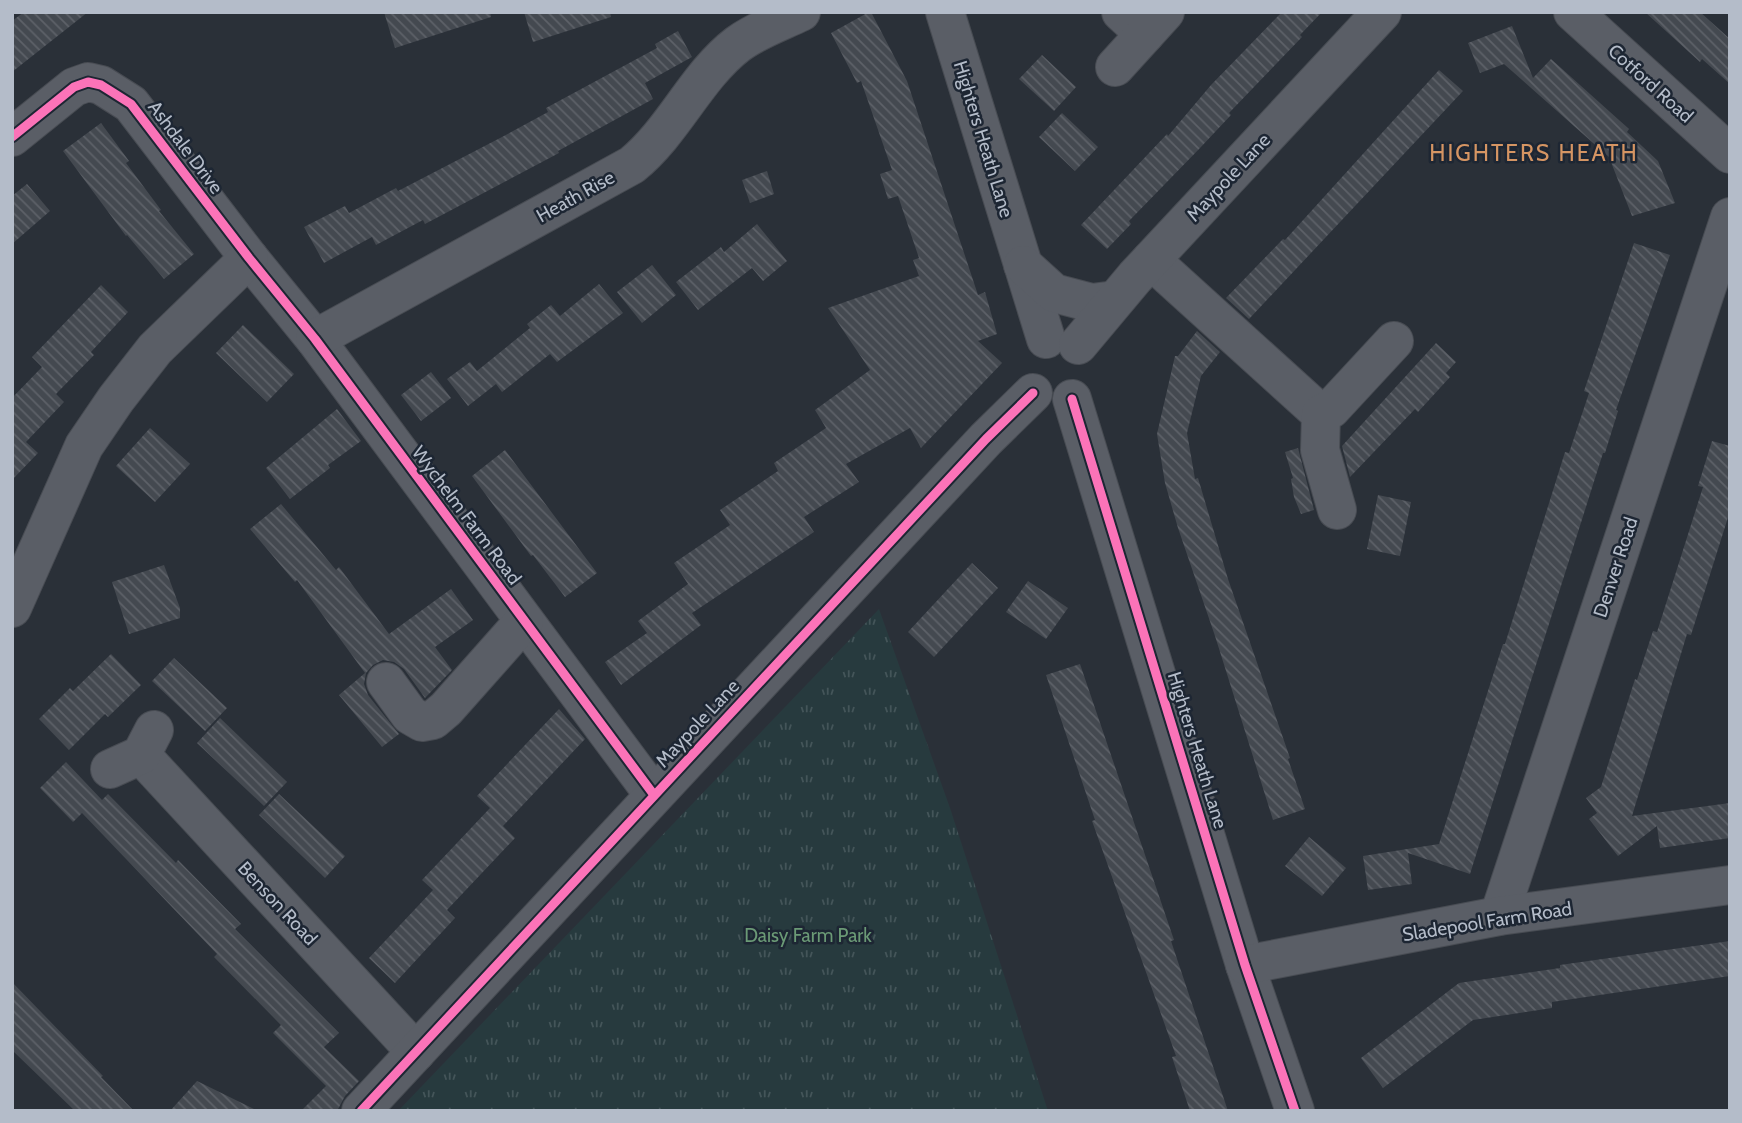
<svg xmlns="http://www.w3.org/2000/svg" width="1742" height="1123" font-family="Cabin,sans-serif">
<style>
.park{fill:url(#park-tufts)}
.building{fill:url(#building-back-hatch)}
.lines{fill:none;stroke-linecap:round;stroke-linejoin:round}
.minor-casing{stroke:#484c53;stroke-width:40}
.minor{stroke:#5a5e66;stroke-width:38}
.cycleway-casing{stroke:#1d2633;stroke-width:13}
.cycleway{stroke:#fb73b8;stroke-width:9}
.labels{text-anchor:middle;stroke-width:5;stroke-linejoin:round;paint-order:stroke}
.street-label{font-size:19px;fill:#b4bcc9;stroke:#1d2633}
.park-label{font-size:19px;fill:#6b9a76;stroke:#1d2633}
.quarter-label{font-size:23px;letter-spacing:2px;fill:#d59563;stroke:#1d2633}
</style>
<defs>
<pattern id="park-tufts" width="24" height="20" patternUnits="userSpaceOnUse" patternTransform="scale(1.75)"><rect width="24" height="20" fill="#273a3e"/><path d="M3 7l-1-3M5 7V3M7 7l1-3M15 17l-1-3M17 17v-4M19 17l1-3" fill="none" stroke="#445559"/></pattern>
<pattern id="building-back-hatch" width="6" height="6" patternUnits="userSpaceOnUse" patternTransform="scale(1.75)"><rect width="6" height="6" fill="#444950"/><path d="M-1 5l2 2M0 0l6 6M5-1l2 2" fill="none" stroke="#5d6168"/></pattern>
</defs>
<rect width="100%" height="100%" fill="#2a3038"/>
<path class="park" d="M879 609 950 808 1048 1111H398Z"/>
<g class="building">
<path d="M24 12H88L12 72V21Z"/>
<path d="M384 12H490L491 17 395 48Z"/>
<path d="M524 12H610L611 17 533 42Z"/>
<path d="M869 12H871L907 81 978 295 985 292 997 334 978 341 1002 363 921 448 910 428 846 464 859 482 804 517 814 532 692 613 701 625 621 685 605 662 647 633 638 621 688 584 674 563 730 525 720 510 778 471 774 463 826 428 815 410 870 370 828 308 919 276 913 260 919 258 898 196 888 199 880 174 892 170 861 81 857 83 831 33Z"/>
<path d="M1282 12H1322L1300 35 1302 37 1229 113 1231 115 1200 148 1129 221 1131 224 1107 249 1081 225 1167 134 1168 136 1211 85Z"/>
<path d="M1645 12H1700L1730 39V84L1702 59 1700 62Z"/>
<path d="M1512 26 1533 78 1551 59 1629 129 1627 132 1658 161 1675 203 1632 216 1609 157 1504 64 1480 73 1468 43Z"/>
<path d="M678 31 692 57 645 83 653 99 558 151 559 153 425 224 423 220 376 245 372 237 324 263 304 227 345 206 349 213 396 188 398 191 502 137 548 112 546 108 657 48 655 44Z"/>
<path d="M1042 55 1076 87 1054 111 1019 79Z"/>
<path d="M1439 70 1463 91 1249 319 1226 298 1283 239 1285 240Z"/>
<path d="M1062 113 1098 147 1075 171 1039 137Z"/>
<path d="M101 123 129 161 126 163 161 210 159 211 194 254 164 279 127 235 126 236 63 151Z"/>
<path d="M767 171 774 194 750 203 742 180Z"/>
<path d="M27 184 50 211 12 244V196Z"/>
<path d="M757 224 787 261 763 281 752 268 698 310 676 282 721 247 724 252Z"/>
<path d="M1634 243 1670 255 1616 410 1618 411 1605 453H1603L1470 874 1408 853 1412 884 1368 890 1363 856 1439 844 1503 644H1505L1565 452 1569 453 1589 393 1584 391Z"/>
<path d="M652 265 676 295 642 323 617 292Z"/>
<path d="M599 284 623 313 557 362 550 354 502 392 496 384 468 406 447 379 470 362 477 371 530 328 527 324 551 305 560 316Z"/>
<path d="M101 285 128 312 91 352 94 355 56 394 64 402 26 442 38 453 12 480V398L42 367 32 357Z"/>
<path d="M243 325 294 374 267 402 216 353Z"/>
<path d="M1197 331 1220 352 1201 376 1187 433 1195 479 1198 478 1228 579 1290 758 1288 759 1305 809 1273 820 1215 636 1178 528 1165 483 1157 434 1175 356H1178Z"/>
<path d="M1436 343 1456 362 1446 373 1450 377 1418 412 1415 409 1350 477 1342 446Z"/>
<path d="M431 372 451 398 421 421 401 395Z"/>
<path d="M337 409 361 441 328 465 330 468 290 499 266 468Z"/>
<path d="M150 428 190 464 155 502 116 466Z"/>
<path d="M1712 441 1730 446V511L1691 635 1687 634 1632 816 1730 803V838L1660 848 1657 826 1618 856 1589 819 1597 813 1586 798 1601 787 1635 679 1637 680 1653 631 1657 632 1703 487 1698 486Z"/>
<path d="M1298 448 1314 510 1301 514 1294 497 1291 479 1293 478 1285 452Z"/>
<path d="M505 450 597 573 565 597 533 555 531 556 472 476Z"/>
<path d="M1378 495 1411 502 1400 556 1367 549Z"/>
<path d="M281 504 336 570 339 567 389 634 451 589 473 620 435 647 452 670 425 698 404 669 394 662 383 660 373 665 366 673 364 684 368 695 399 734 382 747 339 695 365 673 297 580 295 582 250 529Z"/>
<path d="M972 563 998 588 934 657 908 632Z"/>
<path d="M164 565 180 608V618L129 634 112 582Z"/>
<path d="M1028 581 1068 608 1046 639 1006 612Z"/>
<path d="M111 654 141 685 108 717 105 714 69 750 39 719 70 688 73 691Z"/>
<path d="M174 658 227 708 205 731 152 681Z"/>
<path d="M1080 664 1174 940 1171 941 1228 1111H1190L1172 1057 1176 1056 1092 821 1095 820 1046 675Z"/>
<path d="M559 709 585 739 503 826 515 838 447 910 455 918 395 983 369 958 433 890 422 880 490 808 477 796Z"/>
<path d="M220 718 287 782 264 806 197 743Z"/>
<path d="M66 762 102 800 108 794 176 863 178 860 241 924 235 929 339 1033 324 1047 359 1081 345 1096 337 1111H301L326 1086 273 1033 281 1025 214 957 217 954 82 813 73 822 40 788Z"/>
<path d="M279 794 345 856 325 878 259 815Z"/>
<path d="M1309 837 1346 868 1322 896 1285 866Z"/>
<path d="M1730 941V976L1552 1002V1008L1473 1020 1383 1088 1361 1058 1459 983 1560 968V965Z"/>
<path d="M12 982 103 1076 101 1077 134 1111H75L12 1050Z"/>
<path d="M197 1081 258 1111H170Z"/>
</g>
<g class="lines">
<defs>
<g id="minor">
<path d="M945 12 1046 339"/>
<path d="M1121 12 1145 34"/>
<path d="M1573 12 1730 154"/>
<path d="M1115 67 1165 12"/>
<path d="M12 137 74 87 88 82 101 85 131 104 249 258 315 339 654 795"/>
<path d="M1151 260 1321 414"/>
<path d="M1023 265 1054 293 1092 303 1115 300"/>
<path d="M315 339 632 165C674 131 696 76 738 44 757 30 780 22 801 12"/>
<path d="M1078 345 1135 277 1382 12"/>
<path d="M1072 399 1245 965 1295 1111"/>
<path d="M1337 510 1320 450 1321 414 1331 409 1394 341"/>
<path d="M12 608 84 446 116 399 155 349 249 258"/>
<path d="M386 682 410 715 422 722 433 720 446 709 524 621"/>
<path d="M141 755 416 1052"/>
<path d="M110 769 141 755 154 730"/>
<path d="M1499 916 1730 217"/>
<path d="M1245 965 1499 916 1730 885"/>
<path d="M361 1111 986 439 1033 393"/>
</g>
</defs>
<use href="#minor" class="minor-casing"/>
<use href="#minor" class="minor"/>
<defs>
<g id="cycleway">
<path d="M12 137 74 87 88 82 101 85 131 104 249 258 315 339 654 795"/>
<path d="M1072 399 1245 965 1295 1111"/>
<path d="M361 1111 986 439 1033 393"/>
</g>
</defs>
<use href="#cycleway" class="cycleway-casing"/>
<use href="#cycleway" class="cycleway"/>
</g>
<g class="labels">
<g class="street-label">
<text transform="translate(1651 83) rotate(42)" y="7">Cotford Road</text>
<text transform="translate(984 139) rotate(73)" y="7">Highters Heath Lane</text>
<text transform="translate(186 147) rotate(53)" y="7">Ashdale Drive</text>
<text transform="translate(1228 177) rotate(-47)" y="7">Maypole Lane</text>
<text transform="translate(575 196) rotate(-29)" y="7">Heath Rise</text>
<text transform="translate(467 515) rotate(53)" y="7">Wychelm Farm Road</text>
<text transform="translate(1615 567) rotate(-72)" y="7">Denver Road</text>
<text transform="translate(697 723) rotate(-47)" y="7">Maypole Lane</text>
<text transform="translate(1198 750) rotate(73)" y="7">Highters Heath Lane</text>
<text transform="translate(278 903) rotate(47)" y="7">Benson Road</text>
<text transform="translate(1487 921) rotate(-9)" y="7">Sladepool Farm Road</text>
</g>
<g class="park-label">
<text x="808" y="942">Daisy Farm Park</text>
</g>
<g class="quarter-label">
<text x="1534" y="161">HIGHTERS HEATH</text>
</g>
</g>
<rect width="1742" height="1123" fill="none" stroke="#b4bcc9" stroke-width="28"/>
</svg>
